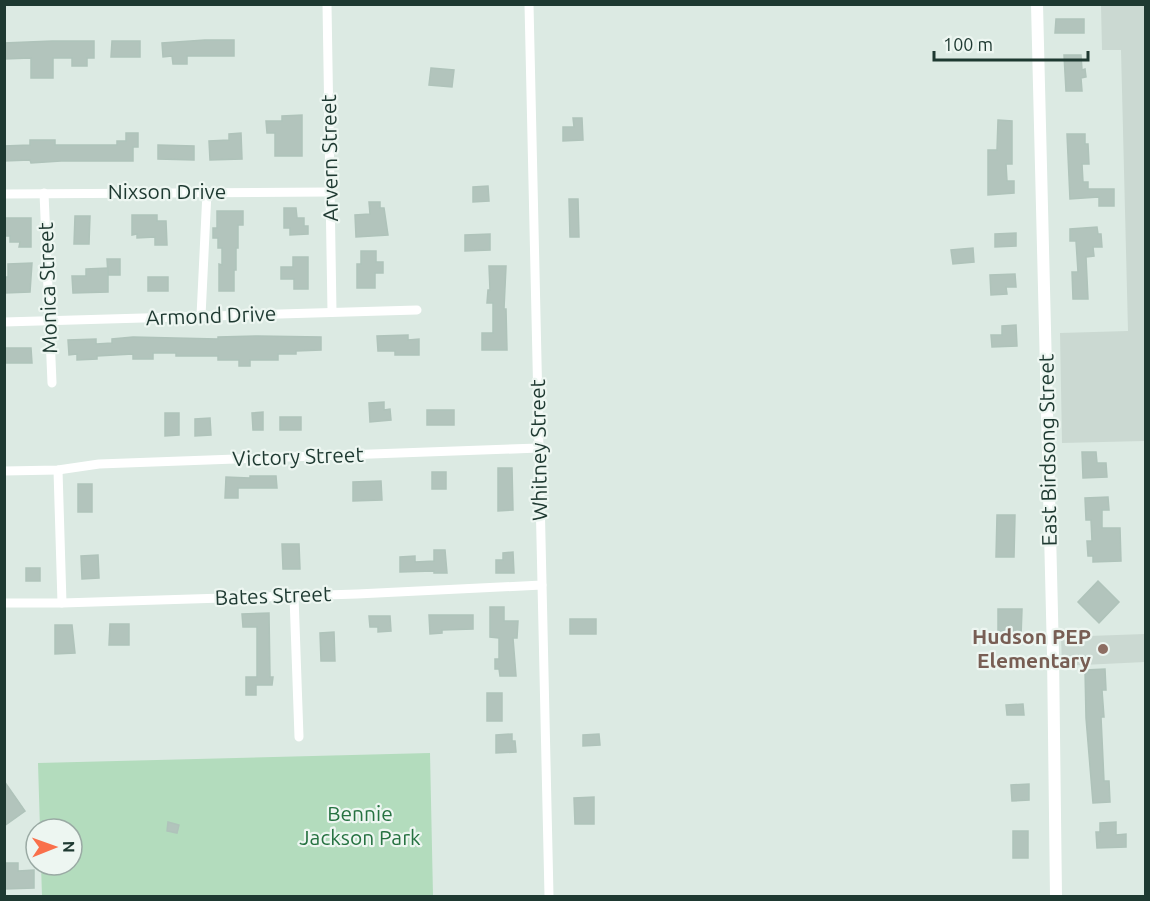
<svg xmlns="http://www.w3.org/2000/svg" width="1150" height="901" font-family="Ubuntu,sans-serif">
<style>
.built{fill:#cbd9d2}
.green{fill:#b3dcbd}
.building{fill:#b2c4bc;stroke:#afc3ba;stroke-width:1.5}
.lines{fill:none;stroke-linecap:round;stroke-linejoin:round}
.minor{stroke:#fff;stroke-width:9}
.tertiary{stroke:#fff;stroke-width:12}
.education-dot{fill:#8d6e63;stroke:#edf6f1;stroke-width:2}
.labels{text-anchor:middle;stroke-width:4.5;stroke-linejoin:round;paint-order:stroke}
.street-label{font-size:21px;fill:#1e3931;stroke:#edf6f1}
.education-label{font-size:21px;font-weight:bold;fill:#785e54;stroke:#edf6f1;text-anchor:end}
.park-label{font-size:21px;fill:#267241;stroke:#edf6f1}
</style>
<rect width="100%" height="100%" fill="#dceae3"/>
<g class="built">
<path d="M1101 5H1145V480L1144 441 1062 443 1060 333 1128 331 1121 50H1102Z"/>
<path d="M1145 634V662L1062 666 1061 637Z"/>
</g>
<path class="green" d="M430 753 433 896H42L41 865H72V829H40L38 763Z"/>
<g class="building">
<path d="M1056 19H1084V33H1055Z"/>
<path d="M205 40H234V56H187V64H173L172 56 163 57 162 43Z"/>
<path d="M52 41H94V58H87V66H72V58H53V78H31V58L4 59V43Z"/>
<path d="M112 41H140V57H111Z"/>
<path d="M1064 55H1081L1082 70 1085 69 1086 77 1081 78 1082 91H1066Z"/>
<path d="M431 68 454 70 452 87 429 85Z"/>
<path d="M302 115V156H275V133H267L266 121H282V116Z"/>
<path d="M573 118H582L583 140 563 141V127H574Z"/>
<path d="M998 120 1012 121V164H1006L1007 181H1014V193L988 195V150H997Z"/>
<path d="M126 133H138V147H133V161H61L31 163 30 160 4 161V146L30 145V140H55V145H117V141H126Z"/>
<path d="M241 133 242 159 210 160 209 141 229 140V134Z"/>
<path d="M1067 134H1085V144H1088L1089 164H1082L1083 182H1088V189H1114V206H1099V197L1070 199Z"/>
<path d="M158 145 194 146V160L158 159Z"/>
<path d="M488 186 489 201 473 202V187Z"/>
<path d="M569 199H578L579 237H570Z"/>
<path d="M369 202H380V208H384L388 235 356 237 355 215 370 214Z"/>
<path d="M284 208H296L297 218H304V226H308V234L290 235V228H284Z"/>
<path d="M217 211H243V225H238V248H236V270H234V291H219V264L222 265V248H218V238H213V228H217Z"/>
<path d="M132 215H157V221H166L167 245H155V237L137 238V234L132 235Z"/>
<path d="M75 216H90L89 244H74Z"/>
<path d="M4 218H31V247H19L20 242H10V236H4Z"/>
<path d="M1097 227 1098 234H1101L1102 247H1093L1094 256 1086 257 1088 299H1073L1072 272H1078L1076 241H1070V229Z"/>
<path d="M1016 233V246L995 247V234Z"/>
<path d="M490 234V250L465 251V235Z"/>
<path d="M973 248 974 262 953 264 951 250Z"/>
<path d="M361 251H376V262H383V273H375V288H357V264H361Z"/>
<path d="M293 257H308V289H294V279H281V267H293Z"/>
<path d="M107 259H120V275H108Z"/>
<path d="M32 263 30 292 5 293 4 277H8V264Z"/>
<path d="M489 266H506L504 309H506L507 350H482V333H493V303H487L488 290H490Z"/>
<path d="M108 268V292L73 293 72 276H86V269Z"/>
<path d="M1015 274 1016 287H1006L1007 294 991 295 990 275Z"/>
<rect x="148" y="277" width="20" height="14"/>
<path d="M1016 325 1017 346 992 347 991 335H1002V326Z"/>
<path d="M408 335V340L419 339V355H395V351H378L377 336Z"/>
<path d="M258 336 321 337V350L296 351V354H278V360H250V366H239V360H218V356H176V353H153V359H133V354L97 356V359L77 360V354L69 355 68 340 96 339V344L112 343V339L133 337 218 339V337Z"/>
<path d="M4 348H31L32 363H4Z"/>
<path d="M384 402V410L390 409 391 420 370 422 369 403Z"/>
<rect x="427" y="410" width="27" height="15"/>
<path d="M263 412V430H253L252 413Z"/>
<path d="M165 413H179V435L165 436Z"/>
<rect x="280" y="417" width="21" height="13"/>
<path d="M210 418 211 435 195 436V419Z"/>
<path d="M1082 452H1096L1097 463H1106L1107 477 1083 478Z"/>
<path d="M498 468H512L513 510 498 511Z"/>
<rect x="432" y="472" width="14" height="17"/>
<path d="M250 476H276L277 488H238V498H225L226 477 250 478Z"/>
<path d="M381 481 382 500 353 501V482Z"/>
<rect x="78" y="484" width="14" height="28"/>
<path d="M1108 497 1109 510H1102V528H1120L1121 561 1093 562V556H1088L1087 541H1092L1091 520H1086L1085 498Z"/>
<path d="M997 515H1015L1014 557H996Z"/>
<path d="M282 544H299L300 569H283Z"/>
<path d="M434 550H445L447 573H434V571L400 572V557L415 556V562L434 561Z"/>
<path d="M513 552 514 573H496V560H503V553Z"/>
<path d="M98 555 99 578 82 579 81 556Z"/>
<rect x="26" y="568" width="14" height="13"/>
<path d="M1098 581 1119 602 1099 623 1078 602Z"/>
<path d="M490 607H504V621H518L517 638H513L516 676H500L499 669H495V659H499V638L490 637Z"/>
<path d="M998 609H1022L1021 637H1003V631H998Z"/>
<path d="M269 613 270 677H273L272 685H256V695H246V677H257V627H243L242 614Z"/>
<path d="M429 615H473V629L442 630V633L430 634Z"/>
<path d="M369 616H390L391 631 378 632V627H370Z"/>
<rect x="570" y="619" width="26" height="15"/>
<path d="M110 624H129V645H109Z"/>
<path d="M55 625H72L75 653 55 654Z"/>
<path d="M334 632 335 661H321L320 633Z"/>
<path d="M1105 669 1106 690H1102L1104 717H1101L1104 781H1109L1110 802 1093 803 1086 718 1085 670Z"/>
<rect x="487" y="693" width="15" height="28"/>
<path d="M1023 704 1024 715H1007L1006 705Z"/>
<path d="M512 734V741H515L516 752 496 753V735Z"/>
<path d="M599 734 600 745 583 746V735Z"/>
<path d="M4 781 25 811 4 826Z"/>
<path d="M1029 784V800L1012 801 1011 785Z"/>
<path d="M594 797V824H575L574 798Z"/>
<path d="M168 822 179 825 177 833 167 831Z"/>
<path d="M1116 822V835L1126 834V847L1097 848 1096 832H1100V823Z"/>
<rect x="1013" y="831" width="15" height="27"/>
<path d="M4 863H18V871L34 870V888L4 889Z"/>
</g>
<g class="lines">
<g class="minor">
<path d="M327 4 332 312"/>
<path d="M529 4 549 896"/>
<path d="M44 193 52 383"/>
<path d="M4 194 330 192"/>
<path d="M201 316 207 192"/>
<path d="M4 322 417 310"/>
<path d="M58 470 62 603"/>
<path d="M4 471 58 470 99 464 539 448"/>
<path d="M294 596 299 737"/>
<path d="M4 603H62L357 594 542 585"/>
</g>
<path class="tertiary" d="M1037 4 1053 654 1056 896"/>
</g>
<circle class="education-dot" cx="1103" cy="649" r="6"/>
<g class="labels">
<g class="street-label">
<text transform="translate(330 158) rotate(-91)" y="7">Arvern Street</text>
<text x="167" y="199">Nixson Drive</text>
<text transform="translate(48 288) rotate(-92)" y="7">Monica Street</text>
<text transform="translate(211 316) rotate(-2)" y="7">Armond Drive</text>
<text transform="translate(539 450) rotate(-91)" y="7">Whitney Street</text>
<text transform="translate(1048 450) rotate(-91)" y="7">East Birdsong Street</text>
<text transform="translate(298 457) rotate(-2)" y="7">Victory Street</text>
<text transform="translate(273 596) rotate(-2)" y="7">Bates Street</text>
</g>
<g class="education-label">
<text x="1091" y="644">Hudson PEP<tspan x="1091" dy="24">Elementary</tspan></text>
</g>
<g class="park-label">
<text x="360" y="821">Bennie<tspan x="360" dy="24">Jackson Park</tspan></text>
</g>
</g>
<rect width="1150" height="901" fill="none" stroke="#1e3931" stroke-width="12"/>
<g transform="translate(54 847) rotate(89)"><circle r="28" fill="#edf6f1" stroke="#9aaaa4" stroke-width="1.5"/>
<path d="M0-4.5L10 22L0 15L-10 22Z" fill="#f9704b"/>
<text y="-9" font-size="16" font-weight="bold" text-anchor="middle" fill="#1e3931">N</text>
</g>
<path d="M934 51v9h154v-9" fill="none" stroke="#1e3931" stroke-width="3"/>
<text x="943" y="51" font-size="18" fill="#1e3931" stroke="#edf6f1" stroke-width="4.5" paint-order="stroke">100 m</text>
</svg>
